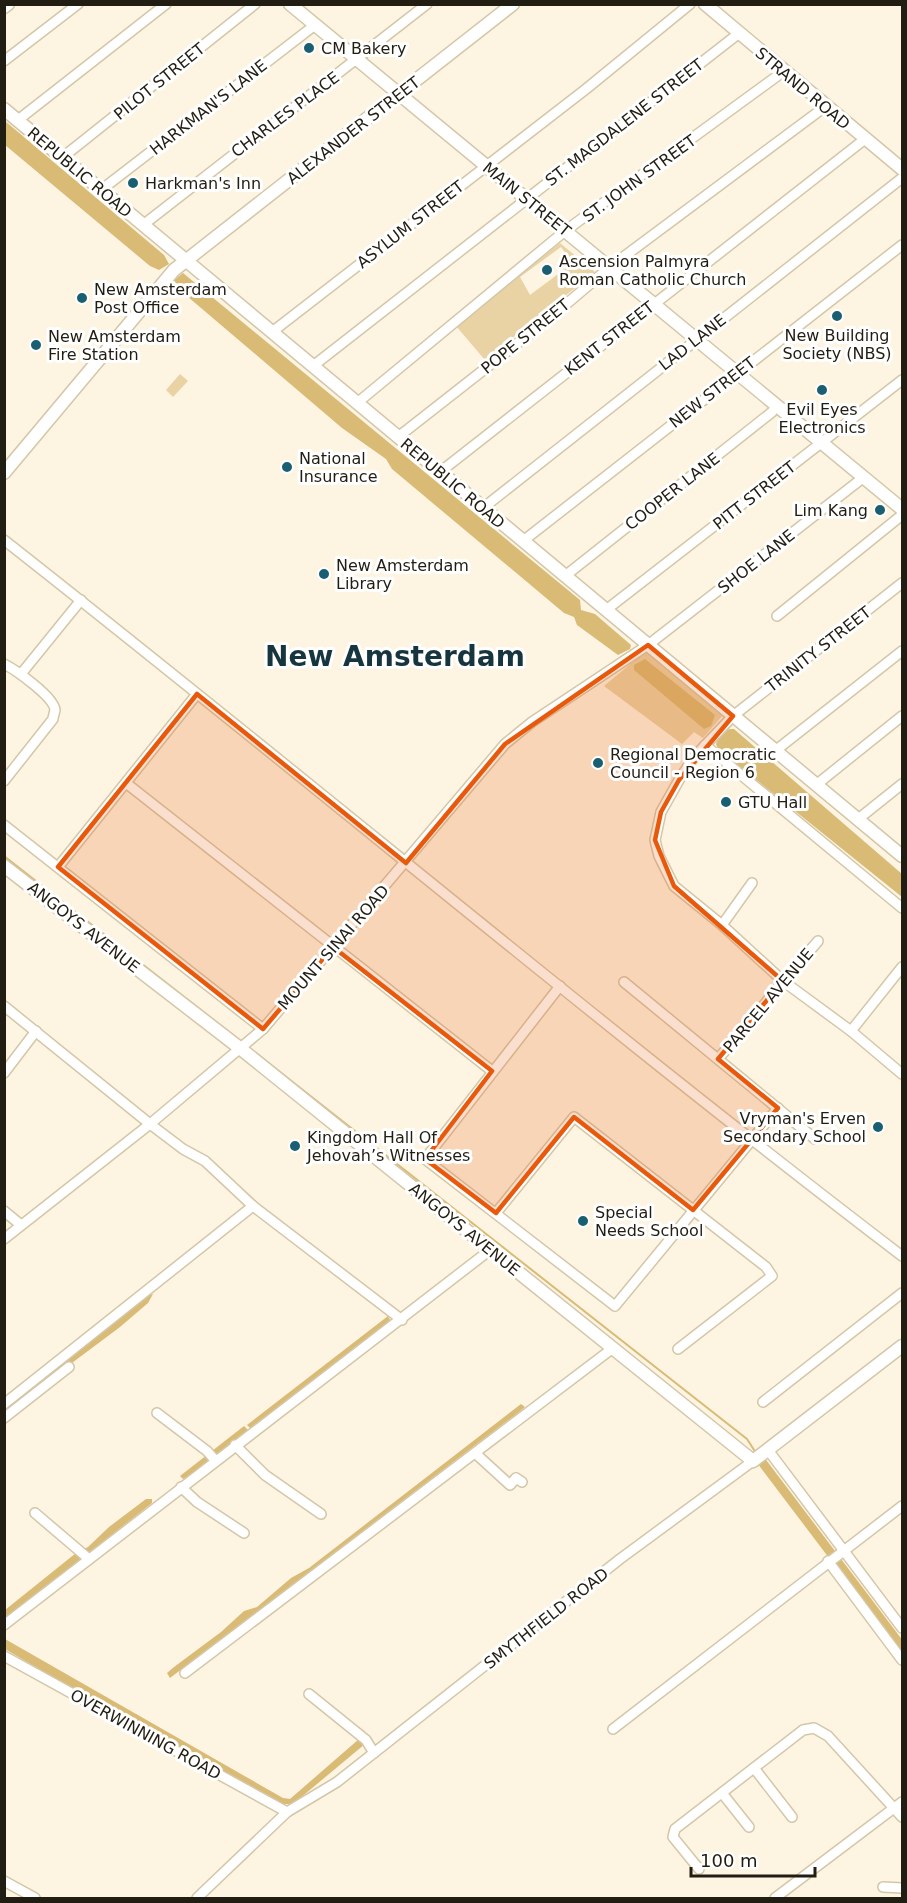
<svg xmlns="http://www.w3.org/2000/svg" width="907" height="1903" font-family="'DejaVu Sans',sans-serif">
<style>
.green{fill:#e9d3a5;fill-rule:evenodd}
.water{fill:#d9bb76}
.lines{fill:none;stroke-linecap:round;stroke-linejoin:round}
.stream{stroke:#d9bb76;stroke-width:2}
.canal{stroke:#d9bb76;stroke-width:9}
.street-casing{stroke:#d4c7a8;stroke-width:12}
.secondary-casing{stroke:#d4c7a8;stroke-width:15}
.street{stroke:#fff;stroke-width:9}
.secondary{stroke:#fff;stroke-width:12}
.marked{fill:#e8590c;fill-opacity:0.2;stroke:#e8590c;stroke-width:4.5;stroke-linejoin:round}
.poi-dot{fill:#1a5f71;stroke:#fff;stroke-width:2}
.labels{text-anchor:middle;stroke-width:6;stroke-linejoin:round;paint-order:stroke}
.poi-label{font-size:16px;fill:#221d12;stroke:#fff;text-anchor:start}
.street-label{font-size:16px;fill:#221d12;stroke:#fff}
.town-label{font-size:28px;font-weight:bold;fill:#16353e;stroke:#fff}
</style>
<rect width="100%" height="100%" fill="#fdf4e2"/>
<g class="green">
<path d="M560 243 595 272 485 360 456 326ZM561 247 573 263 530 295 520 277Z"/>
<path d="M180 374 188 381 173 397 166 390Z"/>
<path d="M646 651 723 715 703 738 694 732 682 744 604 686Z"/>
</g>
<g class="water">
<path d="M5 121 164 255 169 264 159 270 150 266 5 145Z"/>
<path d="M183 273 580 600 581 610 595 614 631 645 630 649 618 655 577 625 574 617 564 613 392 469 386 459 342 428 181 291 174 280Z"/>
<path d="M645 659 715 715 711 726 704 729 634 670V665Z"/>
<path d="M734 729 902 874V897L718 749 716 744C720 735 723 728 734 729Z"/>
<path d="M153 1294 148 1303 120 1327 5 1413V1408L147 1296Z"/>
<path d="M388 1316 390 1320 386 1325 251 1429 247 1425Z"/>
<path d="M521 1404 525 1407 519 1412 170 1678 167 1673 174 1667 221 1632 244 1611 257 1607 291 1578 309 1568Z"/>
<path d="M244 1426 248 1430 187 1477 183 1479 180 1476Z"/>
<path d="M146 1499H152V1503L5 1619V1610L76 1553 88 1547 109 1527Z"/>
<path d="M5 1639 283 1798 290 1799 359 1739 365 1744 293 1804H283L32 1665 5 1649Z"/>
</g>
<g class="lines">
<g class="stream">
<path d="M4 856 229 1032"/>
<path d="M257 1054 747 1439 756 1453"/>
</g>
<path class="canal" d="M762 1462 902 1647"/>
<defs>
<g id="street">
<path d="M4 61 78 4"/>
<path d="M18 120 166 4"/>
<path d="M63 157 255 4"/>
<path d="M101 190 315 25"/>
<path d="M143 225 427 4"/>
<path d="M272 332 586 89 690 4"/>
<path d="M313 366 738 34"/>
<path d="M357 403 565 231 784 71"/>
<path d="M398 437 551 317 610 267 826 106"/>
<path d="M440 472 865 139"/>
<path d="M483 508 902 178"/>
<path d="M4 540C306 777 598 1024 902 1256"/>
<path d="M523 541 902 245"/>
<path d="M565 576 772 412 777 405"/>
<path d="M902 583 733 716 694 757 679 780 661 812 655 840 659 856 674 886 722 925 783 981 851 1031 902 1074"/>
<path d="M606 610 902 380"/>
<path d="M777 616 902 515"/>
<path d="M4 664C16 670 54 697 55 710 55 711 53 717 53 719L4 781"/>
<path d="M21 674 81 600"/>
<path d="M705 745 902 908"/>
<path d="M775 751 902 651"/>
<path d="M126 783 492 1071"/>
<path d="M816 785 902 716"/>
<path d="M857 820 902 784"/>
<path d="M4 825 263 1029"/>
<path d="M58 867 197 694"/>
<path d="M722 925 752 883"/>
<path d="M624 982 815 1139"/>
<path d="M560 986 425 1159 615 1306 778 1108"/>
<path d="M4 1006 150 1124 183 1149 205 1161 253 1206 402 1320"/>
<path d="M851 1031 902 967"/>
<path d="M718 1059 818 941"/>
<path d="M4 1073 36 1031"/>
<path d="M4 1211 21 1225"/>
<path d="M496 1213 574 1117 766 1267 772 1276 678 1349"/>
<path d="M4 1239 150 1124 263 1029 505 744 532 722 648 645 864 477"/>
<path d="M763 1402 902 1293"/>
<path d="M4 1404 253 1206"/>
<path d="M157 1413 207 1451 215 1460"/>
<path d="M4 1418 69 1367"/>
<path d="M235 1445 265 1475 321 1514"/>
<path d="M768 1450 902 1628"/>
<path d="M475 1453 510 1485 516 1478 522 1482"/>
<path d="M181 1487 197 1502 244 1533"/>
<path d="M35 1513 89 1559"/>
<path d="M828 1561 902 1660"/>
<path d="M4 1625 490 1250"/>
<path d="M4 1656 287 1812"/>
<path d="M185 1673 613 1348"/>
<path d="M309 1694 366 1740 374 1753"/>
<path d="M613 1729 902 1506"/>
<path d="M754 1768 792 1817"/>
<path d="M722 1793 749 1827"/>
<path d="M699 1869 673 1837 675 1829 803 1730 814 1728 828 1736 902 1817"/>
<path d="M4 1881 35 1898"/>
<path d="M883 1887 902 1888"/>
<path d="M197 1898 287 1812 337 1782 620 1559 753 1461"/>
<path d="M775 1898 902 1802"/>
</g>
<g id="secondary">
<path d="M290 4 902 509"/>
<path d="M705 4 902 169"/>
<path d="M4 7 8 4"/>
<path d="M4 109 902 856"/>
<path d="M4 473 174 270 513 4"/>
<path d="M4 866 241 1049 753 1461 902 1346"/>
</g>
</defs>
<use href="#street" class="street-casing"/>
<use href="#secondary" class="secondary-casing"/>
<use href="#street" class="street"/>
<use href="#secondary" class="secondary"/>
</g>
<path class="marked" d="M648 645 733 716 679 780 661 812 655 840 674 886 783 981 718 1059 778 1108 693 1210 574 1117 496 1213 425 1159 492 1071 333 947 263 1029 58 867 197 694 406 863 505 744Z"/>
<g class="poi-dot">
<circle cx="309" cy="48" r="6"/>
<circle cx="133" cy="183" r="6"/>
<circle cx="547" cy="270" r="6"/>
<circle cx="82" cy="298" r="6"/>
<circle cx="837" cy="316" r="6"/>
<circle cx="36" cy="345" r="6"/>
<circle cx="822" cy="390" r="6"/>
<circle cx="287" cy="467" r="6"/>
<circle cx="880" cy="510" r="6"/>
<circle cx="324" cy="574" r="6"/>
<circle cx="598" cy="763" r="6"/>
<circle cx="726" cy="802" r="6"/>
<circle cx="878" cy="1127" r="6"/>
<circle cx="295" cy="1146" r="6"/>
<circle cx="583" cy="1221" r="6"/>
</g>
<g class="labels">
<g class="poi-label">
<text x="321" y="54">CM Bakery</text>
<text x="145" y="189">Harkman's Inn</text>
<text x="559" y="267">Ascension Palmyra<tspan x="559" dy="18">Roman Catholic Church</tspan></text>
<text x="94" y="295">New Amsterdam<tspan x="94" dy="18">Post Office</tspan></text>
<text x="837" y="341" text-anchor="middle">New Building<tspan x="837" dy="18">Society (NBS)</tspan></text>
<text x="48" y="342">New Amsterdam<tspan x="48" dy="18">Fire Station</tspan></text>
<text x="822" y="415" text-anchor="middle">Evil Eyes<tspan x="822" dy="18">Electronics</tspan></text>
<text x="299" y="464">National<tspan x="299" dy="18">Insurance</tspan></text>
<text x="868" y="516" text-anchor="end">Lim Kang</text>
<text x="336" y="571">New Amsterdam<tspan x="336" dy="18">Library</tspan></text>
<text x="610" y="760">Regional Democratic<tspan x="610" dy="18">Council - Region 6</tspan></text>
<text x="738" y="808">GTU Hall</text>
<text x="866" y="1124" text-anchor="end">Vryman's Erven<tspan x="866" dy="18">Secondary School</tspan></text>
<text x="307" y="1143">Kingdom Hall Of<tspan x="307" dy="18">Jehovah’s Witnesses</tspan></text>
<text x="595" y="1218">Special<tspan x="595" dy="18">Needs School</tspan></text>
</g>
<g class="street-label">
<text transform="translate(159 81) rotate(-39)" y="6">PILOT STREET</text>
<text transform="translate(803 88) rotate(40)" y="6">STRAND ROAD</text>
<text transform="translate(208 107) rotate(-38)" y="6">HARKMAN'S LANE</text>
<text transform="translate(285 114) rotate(-37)" y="6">CHARLES PLACE</text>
<text transform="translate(624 122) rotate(-38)" y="6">ST. MAGDALENE STREET</text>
<text transform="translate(353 130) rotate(-38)" y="6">ALEXANDER STREET</text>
<text transform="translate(80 172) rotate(40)" y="6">REPUBLIC ROAD</text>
<text transform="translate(639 178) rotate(-36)" y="6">ST. JOHN STREET</text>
<text transform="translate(527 199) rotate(39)" y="6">MAIN STREET</text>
<text transform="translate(410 224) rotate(-38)" y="6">ASYLUM STREET</text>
<text transform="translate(525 336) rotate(-39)" y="6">POPE STREET</text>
<text transform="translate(609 338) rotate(-38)" y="6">KENT STREET</text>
<text transform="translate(692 342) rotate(-38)" y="6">LAD LANE</text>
<text transform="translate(712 392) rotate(-38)" y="6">NEW STREET</text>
<text transform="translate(453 483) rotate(40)" y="6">REPUBLIC ROAD</text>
<text transform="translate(672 491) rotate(-38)" y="6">COOPER LANE</text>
<text transform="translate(754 495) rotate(-38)" y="6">PITT STREET</text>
<text transform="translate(756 561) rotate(-38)" y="6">SHOE LANE</text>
<text transform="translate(818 649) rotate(-38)" y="6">TRINITY STREET</text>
<text transform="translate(84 927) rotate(38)" y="6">ANGOYS AVENUE</text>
<text transform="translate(333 947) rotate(-49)" y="6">MOUNT SINAI ROAD</text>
<text transform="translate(768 1000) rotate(-50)" y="6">PARCEL AVENUE</text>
<text transform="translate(465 1229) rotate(39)" y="6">ANGOYS AVENUE</text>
<text transform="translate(546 1618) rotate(-38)" y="6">SMYTHFIELD ROAD</text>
<text transform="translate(146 1734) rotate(29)" y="6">OVERWINNING ROAD</text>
</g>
<g class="town-label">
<text x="395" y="666">New Amsterdam</text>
</g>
</g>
<rect width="907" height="1903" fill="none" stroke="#221d12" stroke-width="12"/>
<path d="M691 1867v9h124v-9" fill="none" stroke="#221d12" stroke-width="3"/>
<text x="700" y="1867" font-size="18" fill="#221d12" stroke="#ffffff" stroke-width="4.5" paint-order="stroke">100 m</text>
</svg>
